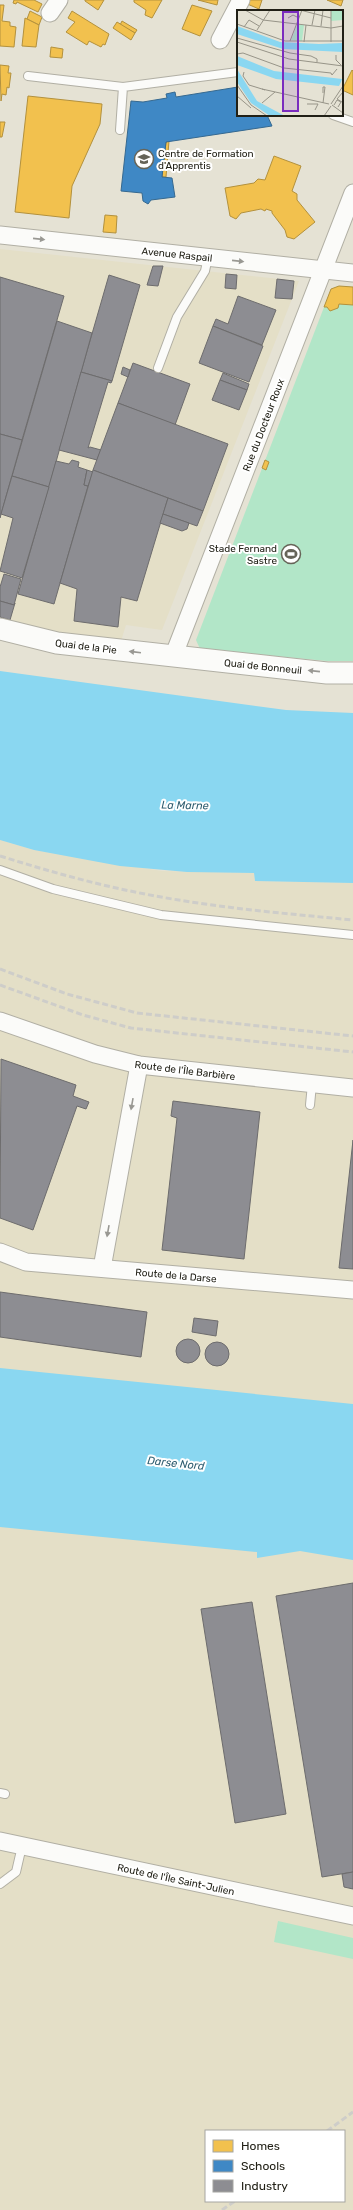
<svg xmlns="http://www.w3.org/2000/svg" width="353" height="2210" font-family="Rubik,sans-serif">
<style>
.built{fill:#e4dfc7;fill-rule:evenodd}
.green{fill:#b2e6c8}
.water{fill:#8ad7f1}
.homes{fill:#f2c14e;stroke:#b3913d}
.schools{fill:#3f88c5;stroke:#366990}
.industry{fill:#8d8d92;stroke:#6d6c6d}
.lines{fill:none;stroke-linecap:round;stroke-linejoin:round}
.service-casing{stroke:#b1afa4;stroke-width:10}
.minor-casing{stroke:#b1afa4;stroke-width:19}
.tertiary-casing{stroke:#b1afa4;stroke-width:23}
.service{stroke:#fbfbf9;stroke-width:8}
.minor{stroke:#fbfbf9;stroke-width:17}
.tertiary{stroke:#fbfbf9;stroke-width:21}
.rail{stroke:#cecdc9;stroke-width:3;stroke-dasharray:6 3;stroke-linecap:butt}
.oneway{fill:#999893}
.labels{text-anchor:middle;stroke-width:4;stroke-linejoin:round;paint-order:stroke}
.poi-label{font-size:10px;fill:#212016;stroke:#fff;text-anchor:start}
.street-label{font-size:10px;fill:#212016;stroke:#fff}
.water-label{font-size:11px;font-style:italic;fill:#2d5c6f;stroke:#fff}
.inset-road{fill:none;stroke:#979488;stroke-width:1}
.view{fill:#7b2cbf;fill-opacity:0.15;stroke:#7b2cbf;stroke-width:2}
.inset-edge{fill:none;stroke:#212016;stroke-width:2}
</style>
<rect width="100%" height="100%" fill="#e5e2d4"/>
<g class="built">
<path d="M0 249 299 281 162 630 126 625 121 641 45 633 0 617Z"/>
<path d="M0 840 34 850 162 871 254 873 255 881 353 883V2210H0ZM206 2131H344V2201H206Z"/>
</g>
<g class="green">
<path d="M339 286 353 287V661H327L200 649 196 640 331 289Z"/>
<path d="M278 1921 353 1938V1959L274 1942Z"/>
</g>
<g class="water">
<path d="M0 671 286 710 353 713V883L255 881 254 873 187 872 120 866 34 850 0 840Z"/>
<path d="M0 1368 353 1404V1560L300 1551 257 1558V1552L0 1527Z"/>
</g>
<g class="homes">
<path d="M14 0H34L42 4 38 12 17 2 16 4 13 3Z"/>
<path d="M85 0H104L98 10 85 1Z"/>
<path d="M134 0H162L152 18 145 15 146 10 134 2Z"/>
<path d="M198 0H218L217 5Z"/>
<path d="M247 0H262L259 9 245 3Z"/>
<path d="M327 0H343L341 6Z"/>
<path d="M0 5H4L2 21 10 22V26L16 27 14 47 0 46Z"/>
<path d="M192 5 212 11 200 36 182 29Z"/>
<path d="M30 11 42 17 39 25 27 19Z"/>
<path d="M72 11 109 34 105 45 103 44 101 47 89 41 87 45 66 32 75 22 68 18Z"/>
<path d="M25 18 39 25 36 47 22 46Z"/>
<path d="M122 21 137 30 135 33 120 25Z"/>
<path d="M117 22 135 33 131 40 113 28Z"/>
<path d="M51 47 63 49 62 58 50 57Z"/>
<path d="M0 65 9 66 8 73H11L9 88 7 87 6 95 2 94 1 101Z"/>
<path d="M352 70 353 71V95L342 90Z"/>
<path d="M28 96 102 104 100 124 72 186 69 218 15 212Z"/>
<path d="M0 122H5L2 137H0Z"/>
<path d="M169 141 166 177H162L166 142Z"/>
<path d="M274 156 301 166 292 191 297 194V200L315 222 294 239 287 237 285 230 272 213V211L266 209 265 211 261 209 241 213 236 219 230 216 225 188 254 183 258 179 265 180Z"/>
<path d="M105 215 117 216 116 233 103 232Z"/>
<path d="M339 286 353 287V305L339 304 338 308 330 311 327 307H324L331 289Z"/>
<path d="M265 460 269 462 266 470 262 468Z"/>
</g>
<path class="schools" d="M238 87V115H267L272 126 166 142 162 177 172 178 175 197 151 200 148 204 143 201 142 193 121 191 131 101 143 102 167 98 166 94 175 92 176 97Z"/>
<g class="industry">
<path d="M153 266H163L158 286 147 285Z"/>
<path d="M226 274 237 275 236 289 225 288Z"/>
<path d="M109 275 140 285 112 381 81 372Z"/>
<path d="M0 277 64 296 22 440 0 434Z"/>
<path d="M277 279 294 281 292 299 275 298Z"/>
<path d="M238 296 276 310 262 345 213 326 216 319 228 324Z"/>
<path d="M57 321 92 333 49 487 12 476Z"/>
<path d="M213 326 263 346 249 382 199 363Z"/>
<path d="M133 363 190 384 175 425 118 403Z"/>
<path d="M123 367 130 370 128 377 121 374Z"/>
<path d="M81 372 112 381 111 383 108 382 88 448 90 447 101 450 97 460 59 450Z"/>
<path d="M223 373 249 384 247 390 220 380Z"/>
<path d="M220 380 247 390 239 410 212 400Z"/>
<path d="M118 403 228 444 203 511 93 470Z"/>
<path d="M0 434 22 440 0 518Z"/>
<path d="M72 460 79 462 78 467 87 470 84 485 88 486 54 604 18 594 56 461 69 464Z"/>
<path d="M87 470 93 472 88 486 84 485Z"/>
<path d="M93 470 168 498 137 601 121 597 118 627 74 621 77 589 60 583Z"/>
<path d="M12 476 49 487 22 578 0 571 13 518 1 514Z"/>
<path d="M168 498 203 511 197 526 163 514Z"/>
<path d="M163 514 189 523 187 529 182 531 160 523Z"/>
<path d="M4 574 21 579 14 605 0 601V587Z"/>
<path d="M0 601 14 605 15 603 10 620 0 617Z"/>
<path d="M1 1059 76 1085 73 1096 89 1102 86 1109 77 1106 33 1230 0 1218Z"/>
<path d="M173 1101 260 1112 244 1259 162 1250 177 1118 171 1116Z"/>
<path d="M353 1140V1269L339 1268Z"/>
<path d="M0 1292 147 1312 141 1357 0 1337Z"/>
<path d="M194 1318 218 1321 216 1336 192 1332Z"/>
<circle cx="188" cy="1351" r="12"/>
<circle cx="217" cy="1354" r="12"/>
<path d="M353 1583V1872L322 1877 276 1596Z"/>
<path d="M252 1602 286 1814 235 1823 201 1609Z"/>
<path d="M353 1872V1889L344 1887 342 1874Z"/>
</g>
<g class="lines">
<defs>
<g id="service">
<path d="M28 76 123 87"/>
<path d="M333 115 353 122"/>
<path d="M120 130 123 87 238 72"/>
<path d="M158 368 177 317 205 271 208 257"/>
<path d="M0 870 53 889 161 915 353 935"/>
<path d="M310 1105 312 1084"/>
<path d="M0 1793 5 1794"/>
<path d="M0 1884 16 1872 22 1846"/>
</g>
<g id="minor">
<path d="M50 13 59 0"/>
<path d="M220 40 241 0"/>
<path d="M0 235 353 273"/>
<path d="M173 657 353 193"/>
<path d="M0 1021 95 1054 139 1065 353 1088"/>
<path d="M0 1252 26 1262 353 1290"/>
<path d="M102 1268 139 1065"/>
<path d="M0 1841 353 1916"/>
</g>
<path id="tertiary" d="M0 629 57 643 327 673H353"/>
</defs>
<use href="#service" class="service-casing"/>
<use href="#minor" class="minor-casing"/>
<use href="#tertiary" class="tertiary-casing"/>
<use href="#service" class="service"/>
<use href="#minor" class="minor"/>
<use href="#tertiary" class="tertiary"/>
<g class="rail">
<path d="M0 856C45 870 90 883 135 892 207 907 280 913 353 920"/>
<path d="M0 969 67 994 137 1013 353 1036"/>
<path d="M0 985 83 1015 131 1028 353 1052"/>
<path d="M327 2131 353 2112"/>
<path d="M222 2210 235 2201"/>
</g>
</g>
<defs><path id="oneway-solid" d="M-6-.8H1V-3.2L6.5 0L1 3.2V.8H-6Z"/></defs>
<g class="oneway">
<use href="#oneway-solid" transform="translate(39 239) rotate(6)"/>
<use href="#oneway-solid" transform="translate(238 261) rotate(6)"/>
<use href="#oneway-solid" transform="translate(135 652) rotate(-173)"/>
<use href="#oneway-solid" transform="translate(314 671) rotate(-174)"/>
<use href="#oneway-solid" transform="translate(132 1104) rotate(100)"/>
<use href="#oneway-solid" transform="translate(108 1231) rotate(100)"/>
</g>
<defs>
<symbol id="university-ring" viewBox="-11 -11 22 22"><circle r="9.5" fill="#fff" stroke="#666458" stroke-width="1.5"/><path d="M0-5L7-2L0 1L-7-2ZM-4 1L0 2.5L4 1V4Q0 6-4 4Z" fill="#666458"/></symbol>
<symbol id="stadium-ring" viewBox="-11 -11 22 22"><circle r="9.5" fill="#fff" stroke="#666458" stroke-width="1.5"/><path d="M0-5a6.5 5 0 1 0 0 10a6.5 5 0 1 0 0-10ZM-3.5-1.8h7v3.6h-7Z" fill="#666458"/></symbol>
</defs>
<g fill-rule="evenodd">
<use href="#university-ring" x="133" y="148" width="22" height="22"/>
<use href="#stadium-ring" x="280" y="543" width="22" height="22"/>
</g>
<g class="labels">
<g class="poi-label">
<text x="158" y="157">Centre de Formation<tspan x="158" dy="12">d'Apprentis</tspan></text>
<text x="277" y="552" text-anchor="end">Stade Fernand<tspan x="277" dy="12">Sastre</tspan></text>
</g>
<g class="street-label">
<text transform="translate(177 254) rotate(6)" y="4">Avenue Raspail</text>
<text transform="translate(263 425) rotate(-69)" y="4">Rue du Docteur Roux</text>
<text transform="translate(86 646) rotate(7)" y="4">Quai de la Pie</text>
<text transform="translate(263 666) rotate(6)" y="4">Quai de Bonneuil</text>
<text transform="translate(185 1070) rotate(7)" y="4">Route de l'Île Barbière</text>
<text transform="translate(176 1275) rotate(5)" y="4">Route de la Darse</text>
<text transform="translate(176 1879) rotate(12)" y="4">Route de l'Île Saint-Julien</text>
</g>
<g class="water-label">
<text transform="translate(185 805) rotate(1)" y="4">La Marne</text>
<text transform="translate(176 1463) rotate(6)" y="4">Darse Nord</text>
</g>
</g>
<g transform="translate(237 10)">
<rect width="106" height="106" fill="#e5e2d4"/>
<path d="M94 0H106V10L94 11ZM60 15H67L65 31 54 30Z" fill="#b2e6c8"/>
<path d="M0 16 43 32 82 34 106 33V42L46 39 0 24ZM0 46 37 61 105 69 104 72 102 76 39 69 0 55ZM0 59 20 91 48 106H33L14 93 0 72Z" fill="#8ad7f1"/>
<path class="inset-road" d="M8 0 26 10 94 18 106 16M63 0 94 8M51 8 56 5 62 8M0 14 48 31H106M75 15 78 0M84 16 86 0M7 17 12 10 22 16M20 20 33 0M0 28 53 43 74 46 80 49V52M53 31 65 0M0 32 52 49 106 56M67 32 69 15M94 32V0M0 44 6 43 47 58 94 63 95 65 100 59M99 45V50L104 55M7 62 6 66 12 75 25 79M0 75 14 95 30 106M28 80 25 79 92 94M86 83V77H88L86 93M0 86 14 98M105 92 100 89 106 82M25 93 38 82M70 94H81L78 100M94 94 106 76M95 95 106 103M97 95 100 90 104 92 101 97M87 106 94 96"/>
<path class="view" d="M46 2H61V101H46Z"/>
<rect width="106" height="106" class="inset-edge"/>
</g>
<rect x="205" y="2130" width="140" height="72" fill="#ffffff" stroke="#a6a6a2"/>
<rect x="213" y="2140" width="20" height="12" fill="#f2c14e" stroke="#a6a6a2"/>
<text x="241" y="2150" font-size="12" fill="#212016">Homes</text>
<rect x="213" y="2160" width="20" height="12" fill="#3f88c5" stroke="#a6a6a2"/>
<text x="241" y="2170" font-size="12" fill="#212016">Schools</text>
<rect x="213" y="2180" width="20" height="12" fill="#8d8d92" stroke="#a6a6a2"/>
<text x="241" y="2190" font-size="12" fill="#212016">Industry</text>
</svg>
